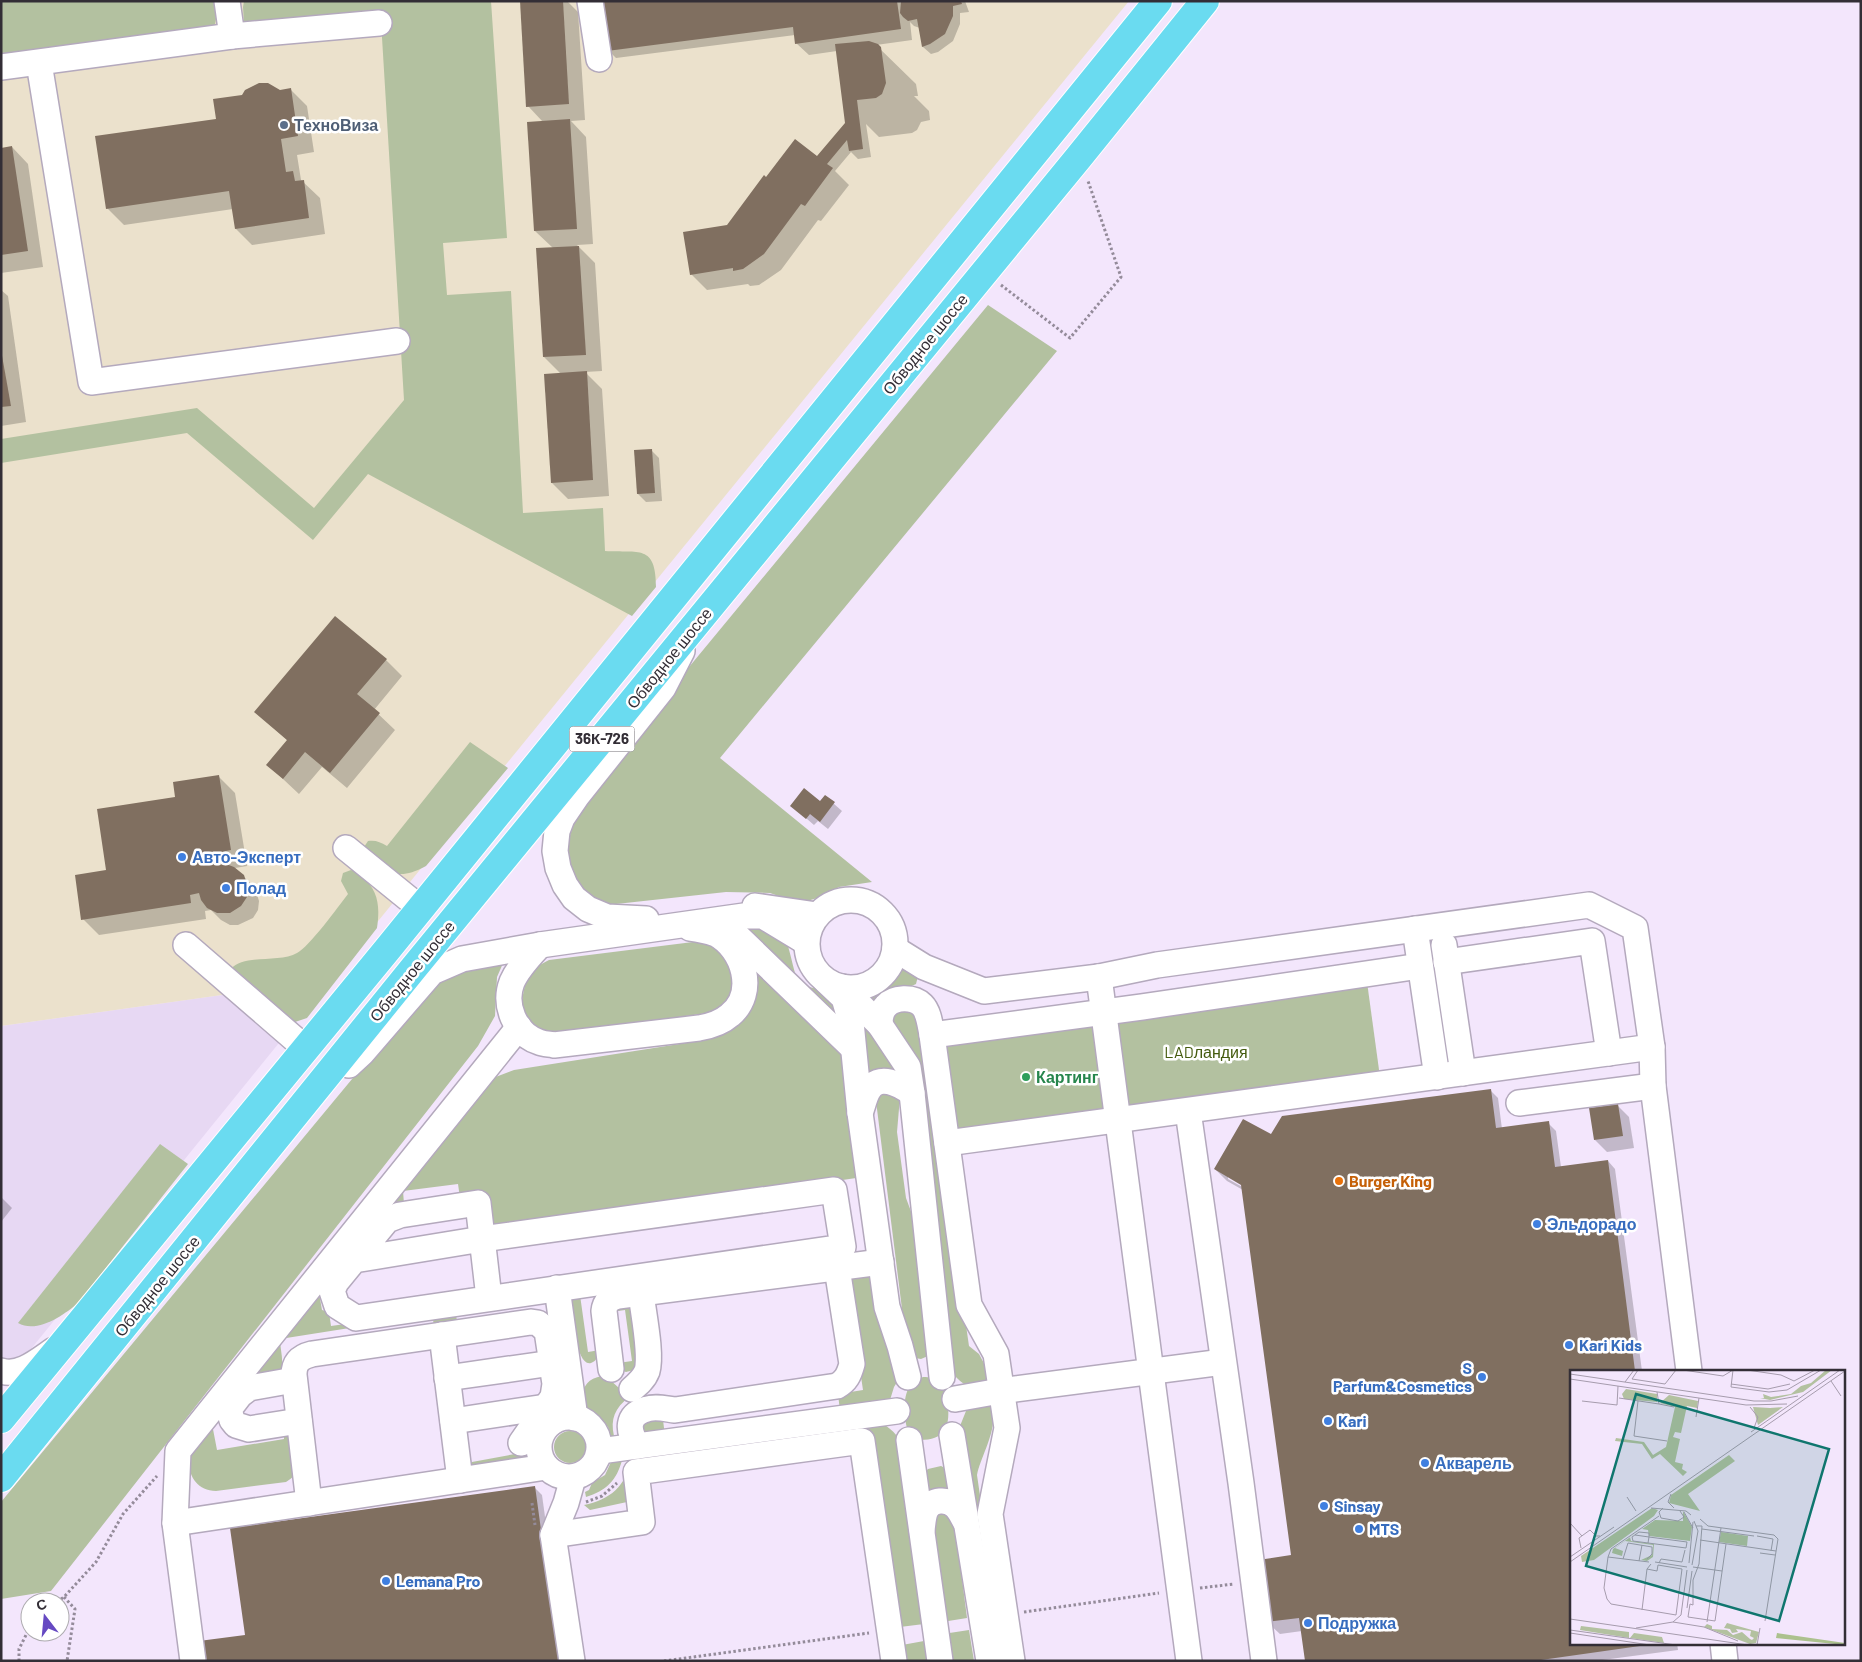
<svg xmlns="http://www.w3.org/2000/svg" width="1862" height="1662" font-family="Barlow,sans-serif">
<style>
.built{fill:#e7d8f3}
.industrial{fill:#ebe1cc}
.green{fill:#b3c1a0}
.shadow{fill:#0003;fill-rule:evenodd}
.building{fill:#806f60}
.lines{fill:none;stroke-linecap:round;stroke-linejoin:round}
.minor-casing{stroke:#b4a9bd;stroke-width:28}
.major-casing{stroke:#fff;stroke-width:30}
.path{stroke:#948b9a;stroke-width:3;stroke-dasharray:2.5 2.5;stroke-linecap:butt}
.minor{stroke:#fff;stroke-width:25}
.major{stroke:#6adbf0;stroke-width:28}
.service-dot{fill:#5c6f8a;stroke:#fff;stroke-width:2}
.shop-dot{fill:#3f7fe0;stroke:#fff;stroke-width:2}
.leisure-dot{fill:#2e9e5b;stroke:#fff;stroke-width:2}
.food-dot{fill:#e8710a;stroke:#fff;stroke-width:2}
.labels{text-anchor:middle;stroke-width:5;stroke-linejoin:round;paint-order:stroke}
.shield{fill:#fff;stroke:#706d72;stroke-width:1}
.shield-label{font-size:15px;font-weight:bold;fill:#332e36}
.service-label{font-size:16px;font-weight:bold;fill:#4e5e75;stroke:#fff;text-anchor:start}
.street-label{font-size:16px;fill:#332e36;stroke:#fff}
.shop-label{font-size:16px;font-weight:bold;fill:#366cbe;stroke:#fff;text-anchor:start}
.park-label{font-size:16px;fill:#445b0e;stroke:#fff}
.leisure-label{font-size:16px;font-weight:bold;fill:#27864d;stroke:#fff;text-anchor:start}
.food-label{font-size:16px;font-weight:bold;fill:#c56008;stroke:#fff;text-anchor:start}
.inset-road{fill:none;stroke:#a69cad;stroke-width:1}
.view{fill:#0f766e;fill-opacity:0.15;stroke:#0f766e;stroke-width:2.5}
.inset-edge{fill:none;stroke:#332e36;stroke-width:2.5}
</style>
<rect width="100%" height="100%" fill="#f3e6fc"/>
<path class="built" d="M330 980 1 1386V1026Z"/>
<path class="industrial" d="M1 1H1129L330 980 1 1026Z"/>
<g class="green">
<path d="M1 1H214L216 19 214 29 1 61Z"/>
<path d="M244 1H491L507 238 443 243 447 295 511 291 523 513 603 508 605 551C639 553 656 544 656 587L632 616 368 474 313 540 187 433 1 463V439L197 408 314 508 404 400 381 21 385 19 383 11 253 29 244 23 243 7Z"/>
<path d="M988 305 1057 351 720 758 872 882 839 887 821 897 807 901H793L770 893 726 892 607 905 590 901 571 881 566 847 576 817 656 707Z"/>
<path d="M470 742 508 768 426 866C394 883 388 871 364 850V847L368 841C376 840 380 842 387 846Z"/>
<path d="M351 870C355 871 358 873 361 876 379 890 380 907 377 928L307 1018 292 1023 231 969C243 954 280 963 297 953 309 947 338 907 348 894L341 881 343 873Z"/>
<path d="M757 919C763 921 770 922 776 926 790 935 791 968 799 983 817 991 834 989 840 1011 842 1018 844 1023 843 1030L840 1031 836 1029 746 932 744 927V923L750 920Z"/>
<path d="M724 929 814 1022 843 1046 848 1056 863 1177 486 1232 481 1196 460 1198 458 1184 403 1191 404 1204 389 1207 319 1293 322 1310 329 1312 331 1326 546 1296 554 1301 556 1307 570 1405 569 1411C557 1416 544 1422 539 1436 537 1443 537 1449 535 1456L524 1462 476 1469 470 1467 472 1462 520 1453 560 1396 546 1302 456 1315 458 1327 435 1330 432 1315 280 1339C280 1352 287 1368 276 1378L242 1385 223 1409 226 1421 212 1424 217 1450 284 1439V1430L289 1431C294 1438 298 1465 295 1473 294 1477 290 1479 286 1482L216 1491C190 1491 182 1461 195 1442L484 1085 493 1078 514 1070 711 1039C724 1031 739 1025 748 1011 751 1006 753 999 753 993 754 964 742 951 722 934L721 931Z"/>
<path d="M701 941 725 951C734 981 742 998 708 1013L554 1034C545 1031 536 1028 530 1021 517 1007 523 981 535 968 539 965 545 962 549 960Z"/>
<path d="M504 961 497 977 495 1016 478 1046 51 1591 1 1599V1502L440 973Z"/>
<path d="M905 969 918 976 916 984 881 1000 871 1002C868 982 887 971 905 969Z"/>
<path d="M1367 982 1380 1077 1124 1112 1110 1017Z"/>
<path d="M902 1003 922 1021 969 1346 979 1354 988 1371 986 1380 980 1387C963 1390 955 1375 944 1363L890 1025V1010Z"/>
<path d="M855 1008 902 1073 868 1083Z"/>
<path d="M1096 1019 1109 1113 957 1135 943 1040Z"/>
<path d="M881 1088 900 1097 897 1132 906 1198 916 1225 928 1356 921 1359 915 1358 903 1317 876 1101Z"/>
<path d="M160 1144 188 1164 78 1303C64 1315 37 1334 18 1323Z"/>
<path d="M872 1272 878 1277 884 1311 903 1364 899 1379 894 1387 890 1400 883 1408 646 1441C633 1434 627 1419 646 1415L655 1420H663L665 1436 840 1411 838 1394 863 1390 847 1283 848 1278 852 1276Z"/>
<path d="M580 1295 588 1352 600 1350C598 1356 597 1361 591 1363 576 1367 573 1315 571 1305L573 1297Z"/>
<path d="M626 1303 631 1305 639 1361 634 1370 626 1372 623 1371 618 1363 632 1361 625 1310 611 1312Z"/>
<path d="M602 1376 609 1379 629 1397C615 1408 610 1419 614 1436L610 1437 608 1427 601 1419 594 1424C582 1407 574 1381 602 1376Z"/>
<path d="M923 1377C930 1377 935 1378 941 1384 946 1389 947 1398 948 1406 950 1428 944 1440 920 1440 917 1436 911 1433 908 1429 905 1425 906 1418 905 1413 904 1397 906 1383 923 1377Z"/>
<path d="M987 1402C1004 1420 981 1454 977 1475L997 1613 960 1426 968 1406Z"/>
<path d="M878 1422C891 1427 897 1435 904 1446L932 1623 900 1627 872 1438 633 1470 627 1502 590 1510 584 1505C609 1500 628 1486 629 1459Z"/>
<circle cx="570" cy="1447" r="16"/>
<path d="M622 1460C617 1480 606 1491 586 1497L585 1492 589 1490 592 1483 605 1475 611 1462Z"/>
<path d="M941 1466 947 1469 954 1495 924 1499V1473L928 1469Z"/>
<path d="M946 1513 955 1524 967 1618 942 1622 931 1517Z"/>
<path d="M969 1630 974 1661H947L943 1634Z"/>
<path d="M935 1639 934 1661H904L902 1645Z"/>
</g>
<g class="shadow">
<path d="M521 1H567L578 12 585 120 571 121 586 137 593 244 577 245 595 263 602 371 585 372 602 389 609 496 568 499 552 483 561 374 544 357 553 248 535 231 543 122 528 106Z"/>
<path d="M602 1H965L969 12 960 13V24L953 41 938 52 931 54 923 47 920 28 914 26 910 22 912 40 876 45 916 84 918 96H914L929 111 930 120 921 122 917 130 912 133 879 137 866 124 871 157 858 159 851 152 835 171 849 185 821 221 818 220 781 270 759 285 750 286 748 284 707 290 691 274 767 179 817 157 846 124 837 51 809 55 796 43 795 35 616 58 608 50Z"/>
<path d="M290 89 307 106 314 152 297 155 301 180 320 198 325 234 252 245 236 229 233 209 124 225 107 208 218 120 280 91Z"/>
<path d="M12 147 28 164 43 267 1 273V149Z"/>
<path d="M1 290 8 296 26 422 1 426Z"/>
<path d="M651 450 659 458 662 501 646 502 638 494Z"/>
<path d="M386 660 402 676 374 710 395 730 347 788 322 767 299 794 268 765 288 741 256 712Z"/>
<path d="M219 777 235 793 247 866 235 868 255 888 259 901 258 910 253 918 238 925H230L221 920 211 910 205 911 206 919 99 935 83 919 108 871 176 798Z"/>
<path d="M825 796 842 811 828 829 818 821 814 825 792 806 821 802Z"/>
<path d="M1490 1090 1498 1098 1502 1129 1548 1123 1556 1131 1561 1167 1608 1161 1615 1169 1642 1371H1571V1643H1677L1678 1650 1595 1661H1306L1302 1631 1280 1634 1267 1622 1292 1557 1243 1190 1227 1181 1215 1169 1276 1139ZM1228 1176 1247 1187 1246 1189 1228 1179Z"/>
<path d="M1617 1105 1629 1117 1634 1148 1607 1152 1595 1140Z"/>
<path d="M1 1197 12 1208 1 1222Z"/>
<path d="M534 1487 542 1495 565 1661H203L246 1636Z"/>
</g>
<g class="building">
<path d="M520 1H563L569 104 526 107Z"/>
<path d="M601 1H897L901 29 795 44 793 27 607 51Z"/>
<path d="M901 1H961L962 4 953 6V16L945 34 930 44 922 47 917 19 908 21 903 17 900 13Z"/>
<path d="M869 41 878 44 881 47 886 83 882 94 876 98 857 100 863 149 849 151 847 140 827 164 833 168 805 206 801 204 764 254 743 269 733 271V268L690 275 683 232 727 225 764 175 766 177 795 139 817 156 845 123 835 44Z"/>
<path d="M259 83H268L280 90 291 88 298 136 281 139 286 172 293 171 295 181 304 180 309 218 235 229 229 191 106 209 95 136 216 119 213 99 242 95 245 90Z"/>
<path d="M570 119 577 229 534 231 527 122Z"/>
<path d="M12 146 28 251 1 255V148Z"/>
<path d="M579 246 586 355 543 357 536 248Z"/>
<path d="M1 350 11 406 1 407Z"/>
<path d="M587 371 593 480 551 483 544 374Z"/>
<path d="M652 449 655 493 637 494 634 450Z"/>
<path d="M335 616 387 659 357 694 380 713 330 773 305 752 283 779 266 765 287 740 254 712Z"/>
<path d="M219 775 231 850 216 853 218 865 226 864 234 867 244 875 248 888 247 897 241 906 230 913H217L207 908 201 900 199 893 190 895 191 903 81 920 75 875 106 870 97 809 175 797 173 782Z"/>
<path d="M804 788 820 801 825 795 835 802 820 822 810 814 806 819 790 806Z"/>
<path d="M1491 1089 1496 1128 1549 1121 1555 1167 1608 1160 1635 1371H1571V1643L1654 1644 1534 1661H1305L1299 1618 1266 1622 1258 1560 1291 1555 1241 1185 1214 1169 1243 1119 1271 1134 1282 1116Z"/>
<path d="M1618 1104 1623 1136 1594 1140 1589 1108Z"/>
<path d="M535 1486 559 1661H202L199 1641 245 1635 230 1528Z"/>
</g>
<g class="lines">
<defs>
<g id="minor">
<path d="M227 1 232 36 379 23"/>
<path d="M590 1 599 59"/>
<path d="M39 63 91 382 397 341"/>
<path d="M1 67 232 36"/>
<path d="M346 848 420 908"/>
<circle cx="851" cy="944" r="44"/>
<path d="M755 906 817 915"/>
<path d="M646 919 607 917 588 909 574 898 565 885 558 868 555 851 557 831 562 818 577 796 663 688 682 651"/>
<path d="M1415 929 1437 1077"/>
<path d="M733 932 852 1047"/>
<path d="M186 945 305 1048"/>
<path d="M540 945C530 956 518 968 512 982 503 1005 515 1034 539 1042 544 1044 549 1044 554 1045L699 1028C711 1026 721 1023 730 1015 757 993 744 949 716 934 708 931 698 929 690 928"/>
<path d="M1444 945 1463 1073"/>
<path d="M895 949 924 967 984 991 1099 977 1157 965 1589 905 1635 928 1652 1047 1653 1086 1689 1371"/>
<path d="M1446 962 1592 941 1609 1053"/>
<path d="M1099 977 1189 1661"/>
<path d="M826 981 844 998 851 1022 860 1113 887 1307 900 1346 908 1377"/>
<path d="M842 987 880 1025 908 1067 912 1093 942 1377"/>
<path d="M880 1025C880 1019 881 1011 886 1006 894 997 913 996 922 1005 929 1012 930 1025 932 1035L969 1305 996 1354 1007 1428 990 1514 1012 1661"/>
<path d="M932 1035 1142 1007 1420 966"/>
<path d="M349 1065 362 1053 432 972 462 959 540 945 744 916H763L806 942"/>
<path d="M1519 1103 1653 1086"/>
<path d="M1188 1111 1241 1483 1264 1661"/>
<path d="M860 1113C863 1106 864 1098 868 1091 879 1072 900 1085 912 1093"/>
<path d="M947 1143 1652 1047"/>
<path d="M354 1260 482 1239 834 1190 843 1247 356 1318 337 1306 332 1291 336 1282 387 1220 400 1215 478 1203 489 1298"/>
<path d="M557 1288 575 1418"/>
<path d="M442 1335 460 1480"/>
<path d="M611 1369 604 1311C605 1302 609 1299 618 1296L881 1262"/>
<path d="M1 1371C20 1377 39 1360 54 1350"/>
<path d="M447 1378 552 1363"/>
<path d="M294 1380 249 1388 240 1395 230 1408V1413L232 1420 236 1425 249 1429 299 1421"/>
<path d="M632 1389C638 1384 644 1379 647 1371 652 1354 643 1312 641 1293"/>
<path d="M955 1399 1000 1391 1223 1362"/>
<circle cx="569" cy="1447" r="30"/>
<path d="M453 1421 546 1407"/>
<path d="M952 1435 989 1661"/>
<path d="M909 1440 940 1661"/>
<path d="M638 1446C627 1431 626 1415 647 1409 656 1406 666 1409 675 1410L837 1386C846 1381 849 1375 852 1364L837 1268"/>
<path d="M600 1451 897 1411"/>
<path d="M309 1503 294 1375C294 1362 300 1357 312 1354L531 1322 538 1323 547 1331 555 1384 553 1397 521 1443"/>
<path d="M175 1523 178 1451 519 1027"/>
<path d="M922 1530C923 1524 923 1516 926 1510 931 1499 948 1498 956 1507 960 1511 962 1516 965 1521"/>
<path d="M553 1535 642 1522 636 1472 862 1441 894 1661"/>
<path d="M1723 1643 1725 1661"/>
<path d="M193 1661 175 1523 546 1467"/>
<path d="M572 1661 553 1535 566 1503 573 1478"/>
</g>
<g id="major">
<path d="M1 1419 386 951 1158 1"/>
<path d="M1 1478 412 970 1079 157 1205 1"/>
</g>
</defs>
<use href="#minor" class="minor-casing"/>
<use href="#major" class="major-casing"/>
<g class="path">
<path d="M1001 285 1070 338 1121 277 1088 181"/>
<path d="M586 1502 602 1496 617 1483"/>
<path d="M532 1503 535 1525"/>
<path d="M1200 1588 1234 1584"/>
<path d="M64 1597 75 1609 67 1661"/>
<path d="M57 1602 64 1597 96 1562 123 1514 157 1476"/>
<path d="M1024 1612 1159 1593"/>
<path d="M19 1661V1649L30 1627"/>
<path d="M664 1661 869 1633"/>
</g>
<use href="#minor" class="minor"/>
<use href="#major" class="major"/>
</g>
<circle class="service-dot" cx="284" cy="125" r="5"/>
<g class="shop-dot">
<circle cx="182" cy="857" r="5"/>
<circle cx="226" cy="888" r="5"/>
<circle cx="1537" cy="1224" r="5"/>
<circle cx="1569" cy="1345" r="5"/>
<circle cx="1482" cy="1377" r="5"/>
<circle cx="1328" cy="1421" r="5"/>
<circle cx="1425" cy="1463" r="5"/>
<circle cx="1324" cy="1506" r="5"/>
<circle cx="1359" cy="1529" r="5"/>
<circle cx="386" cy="1581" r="5"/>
<circle cx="1308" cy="1623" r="5"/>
</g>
<circle class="leisure-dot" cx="1026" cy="1077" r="5"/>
<circle class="food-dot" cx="1339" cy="1181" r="5"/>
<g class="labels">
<rect class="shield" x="569.5" y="726.5" width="65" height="25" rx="4"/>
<g class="shield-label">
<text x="602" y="744">36К-726</text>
</g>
<g class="service-label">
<text x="294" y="131">ТехноВиза</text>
</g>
<g class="street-label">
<text transform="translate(925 344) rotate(-51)" y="6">Обводное шоссе</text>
<text transform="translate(669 658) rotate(-51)" y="6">Обводное шоссе</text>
<text transform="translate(412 971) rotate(-51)" y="6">Обводное шоссе</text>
<text transform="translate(157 1286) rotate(-51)" y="6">Обводное шоссе</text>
</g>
<g class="shop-label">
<text x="192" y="863">Авто-Эксперт</text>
<text x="236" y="894">Полад</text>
<text x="1547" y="1230">Эльдорадо</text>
<text x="1579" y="1351">Kari Kids</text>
<text x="1472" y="1374" text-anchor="end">S<tspan x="1472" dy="18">Parfum&amp;Cosmetics</tspan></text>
<text x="1338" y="1427">Kari</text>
<text x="1435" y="1469">Акварель</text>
<text x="1334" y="1512">Sinsay</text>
<text x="1369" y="1535">MTS</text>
<text x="396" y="1587">Lemana Pro</text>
<text x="1318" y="1629">Подружка</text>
</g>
<g class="park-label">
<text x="1206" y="1058">LADландия</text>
</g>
<g class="leisure-label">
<text x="1036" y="1083">Картинг</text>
</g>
<g class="food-label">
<text x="1349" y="1187">Burger King</text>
</g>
</g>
<g transform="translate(1570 1370)">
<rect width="275" height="275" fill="#f3e6fc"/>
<path d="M256 0H262L233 22 200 30 190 28H194L193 24 201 27 221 24 231 16 241 13ZM56 19 87 24V32L54 29 52 24ZM99 25 128 31 127 38 117 36 111 63 105 62 103 67 110 69 105 92 113 94 112 99 117 102 113 106 90 84 82 89 72 74 45 71 46 68 74 72 83 85 96 77 105 37 90 33ZM183 37 200 38 213 37 188 55ZM159 85 165 91 118 124 130 141 99 133 101 125ZM82 138 88 140 84 146 24 190 12 192 11 186ZM113 141 122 157 120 171 79 166 78 160 72 159 60 167 61 171 84 174 83 187 77 191 71 190 82 185 83 175 55 171 45 178 53 181 52 186 42 183 43 179 85 150 113 151ZM151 162 178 166 177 176 149 172ZM157 253 189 262 186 273 180 274 134 257 137 254 142 256V259L157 260 163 265 172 262 180 269 182 270 184 268 180 266 181 261 166 259 168 262 162 263 160 259 154 258ZM11 256 59 262V268L10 260ZM64 263 92 267 94 273 60 268Z" fill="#b3c1a0"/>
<path d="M207 263 275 273V275L206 268Z" fill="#acc18e"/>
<path class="inset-road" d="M68 0 62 9 95 14 106 0M113 0 153 6 163 0M163 0 161 17 199 22 217 20 251 0M177 0 211 5 224 11 245 0M0 4 184 31H201L228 26M0 9 176 35 217 34M261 11 271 26M55 12 64 0M161 14 198 19 220 14M87 22 89 34 104 37M49 28 89 34M12 31 47 35 48 16M68 31 64 66 97 71M180 37 188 47 184 58M126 47 129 28M181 62 270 0M101 124 98 132 104 138M57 127 66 141M81 138 116 141 121 145M93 138 89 142 91 148 108 151 114 147 110 141M114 142 123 158M130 149 138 156 204 165 208 169 195 251M0 153 12 166M132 159 184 166M65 165 79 167 117 172 116 178 63 171 62 167 69 162 79 163V167L78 173M187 166 203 169 201 181M130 170 206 181M11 178 9 168 20 160 26 166H30M190 183 205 185M0 187 44 157M38 187 41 179 89 146M53 189 58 173 82 177V184L77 189M69 191 72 175M0 192 275 1M85 192 117 197M89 193 91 189 112 192 115 180M119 193 123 152M122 195 128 161 124 151M123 197 152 201M77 199 87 201 88 195 112 199 106 245 41 234 37 229 34 218 38 187 79 192M120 234 118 247 145 251 156 174M120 234 123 235V210L129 194 132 156H126M117 238 122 201M72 240 77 199 81 194M0 249 178 275M103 252 111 245 117 200M137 252 151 158M66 258 103 252 134 257 168 271M0 260 106 275M0 263 80 275M187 275 190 258"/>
<path class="view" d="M66 24 259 79 209 251 16 196Z"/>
<rect width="275" height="275" class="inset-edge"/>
</g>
<rect width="1862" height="1662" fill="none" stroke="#332e36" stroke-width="5"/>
<g transform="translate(45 1617) rotate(344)"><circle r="24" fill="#ffffff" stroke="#adabaf"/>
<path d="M0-4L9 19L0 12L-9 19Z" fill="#6649c2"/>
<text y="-8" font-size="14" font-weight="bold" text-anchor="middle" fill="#332e36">С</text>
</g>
</svg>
